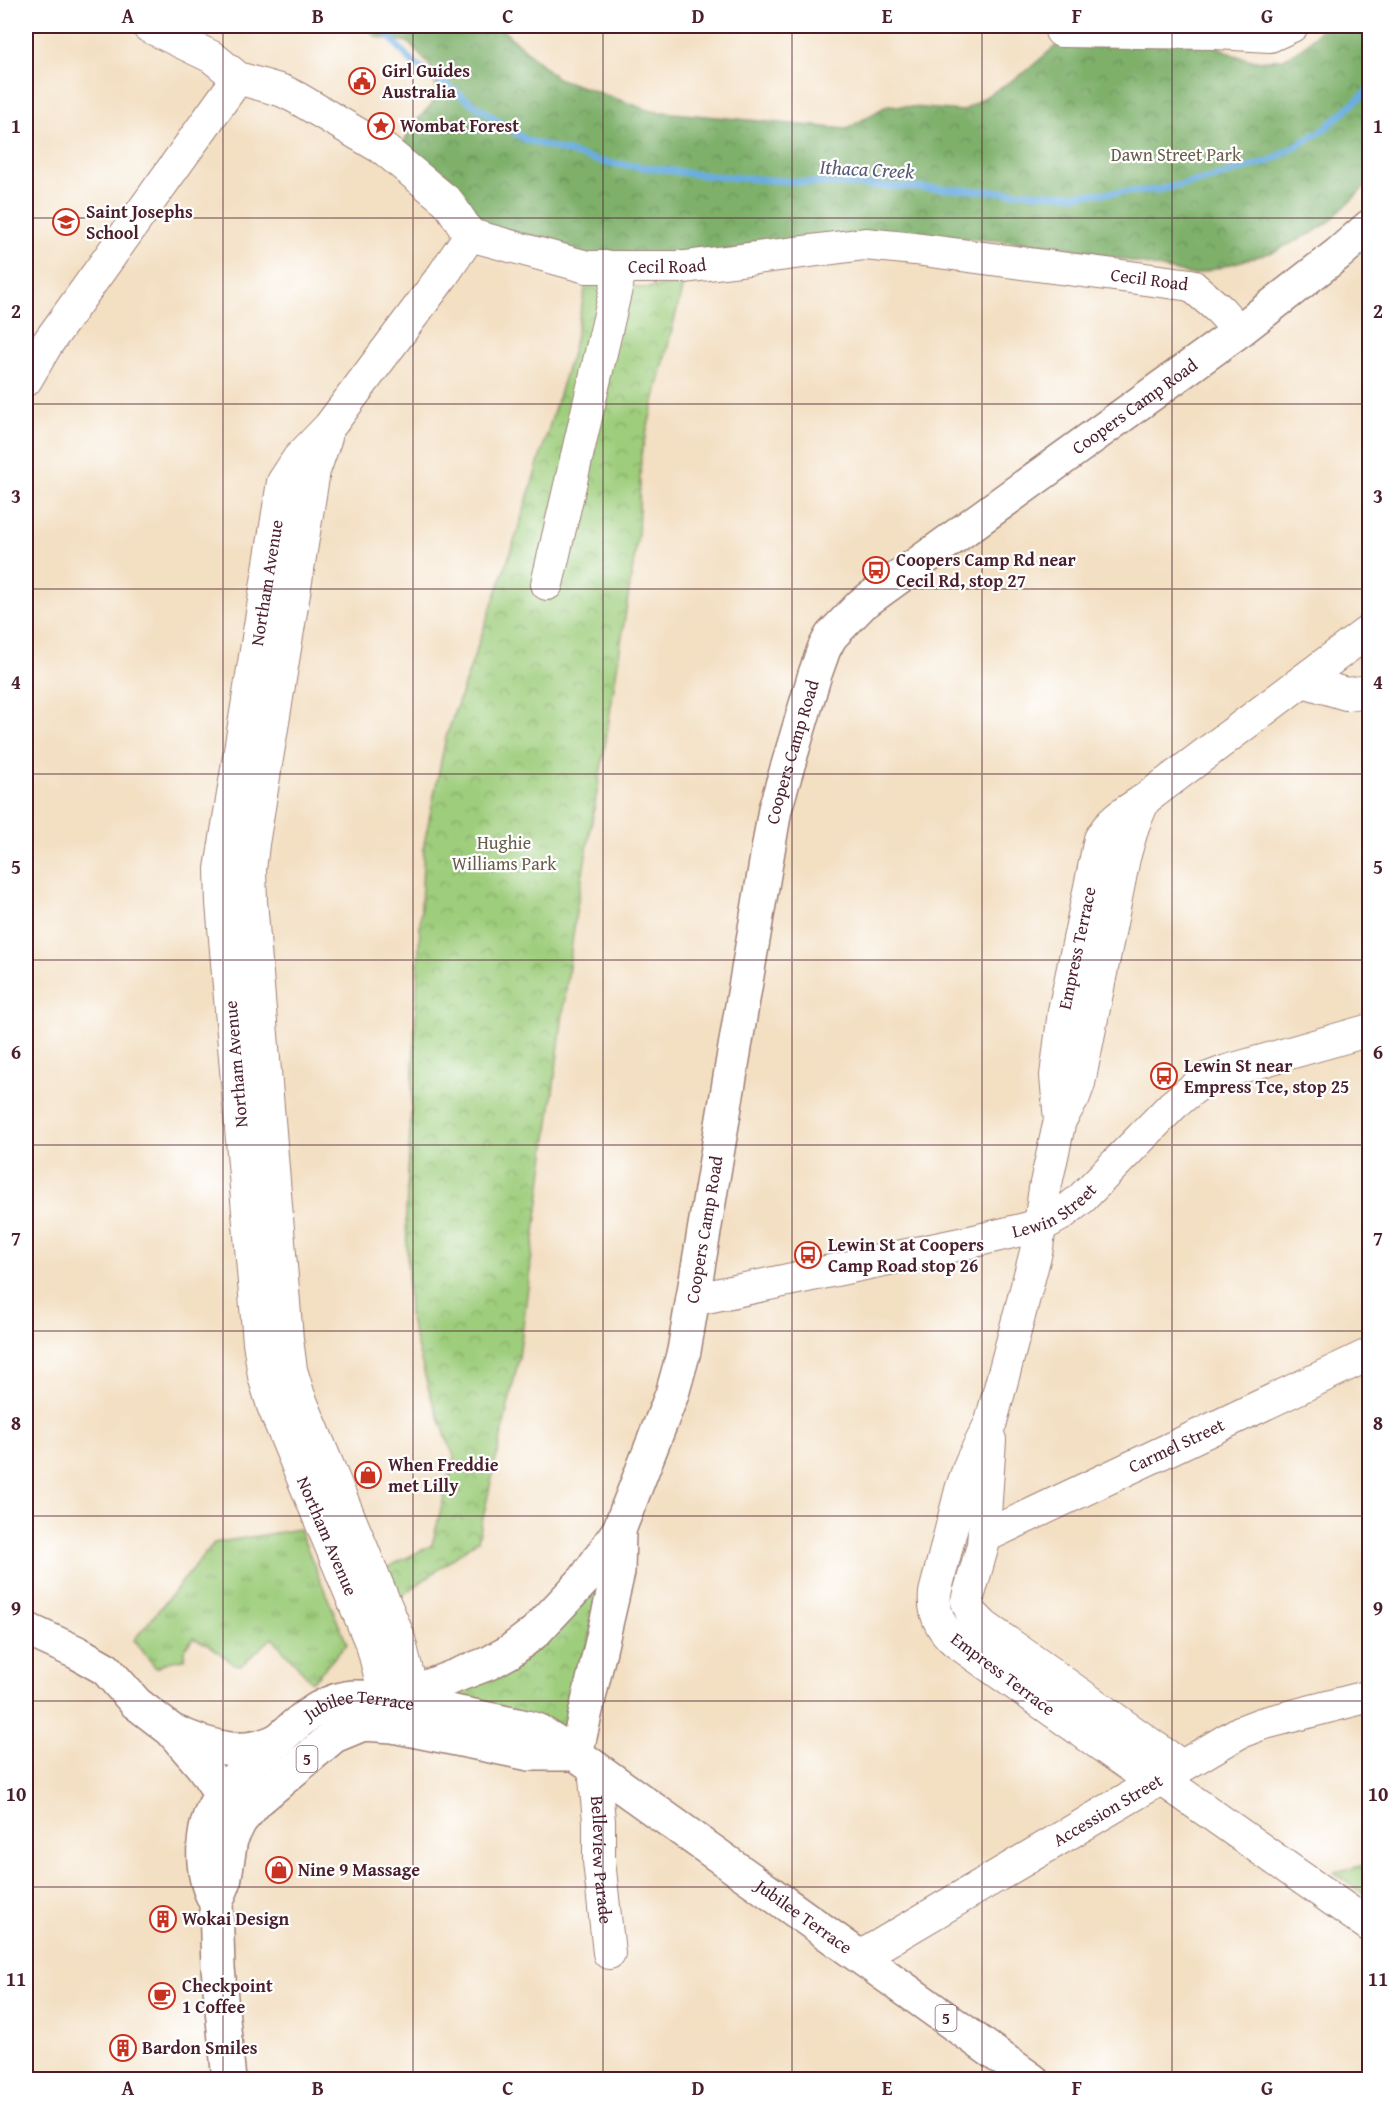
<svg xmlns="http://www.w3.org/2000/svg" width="1395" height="2105" font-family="'Gentium Book Plus',serif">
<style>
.grass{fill:url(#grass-tufts);stroke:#747653;stroke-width:1.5}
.forest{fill:url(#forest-crowns);stroke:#64684b;stroke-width:1.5}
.park{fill:url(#park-crowns);stroke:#747653;stroke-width:1.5}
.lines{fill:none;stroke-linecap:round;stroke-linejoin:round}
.stream{stroke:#6bade0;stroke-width:7}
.minor-casing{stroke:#9e7f76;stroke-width:34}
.major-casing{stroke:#9e7f76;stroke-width:36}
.highway-casing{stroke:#9e7f76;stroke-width:36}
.minor{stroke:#fff;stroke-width:32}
.major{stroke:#fff;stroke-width:33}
.highway{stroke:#fff;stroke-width:33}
.grid{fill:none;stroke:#4a1f2b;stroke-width:1.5;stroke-opacity:0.55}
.labels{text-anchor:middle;stroke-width:4.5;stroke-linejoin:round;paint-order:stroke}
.shield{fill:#fff;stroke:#80626b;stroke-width:1.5}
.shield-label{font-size:16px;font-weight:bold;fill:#4a1f2b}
.poi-label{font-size:18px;font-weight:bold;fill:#4a1f2b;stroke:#fff;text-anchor:start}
.park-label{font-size:18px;fill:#675c47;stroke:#fff}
.street-label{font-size:18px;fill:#4a1f2b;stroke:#fff}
.water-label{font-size:20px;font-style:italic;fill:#575873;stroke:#fff}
.neatline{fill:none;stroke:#4a1f2b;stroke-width:2}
.grid-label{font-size:20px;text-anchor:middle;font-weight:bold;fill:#4a1f2b}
</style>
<defs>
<pattern id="grass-tufts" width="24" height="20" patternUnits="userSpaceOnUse" patternTransform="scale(1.5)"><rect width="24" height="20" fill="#9ecd7b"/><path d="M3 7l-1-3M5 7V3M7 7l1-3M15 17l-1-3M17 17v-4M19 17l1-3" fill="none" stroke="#83a665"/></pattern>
<pattern id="forest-crowns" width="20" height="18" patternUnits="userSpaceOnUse" patternTransform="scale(1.5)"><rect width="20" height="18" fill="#7eb06b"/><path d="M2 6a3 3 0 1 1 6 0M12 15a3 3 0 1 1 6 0" fill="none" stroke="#698f58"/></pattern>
<pattern id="park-crowns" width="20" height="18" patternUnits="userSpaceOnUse" patternTransform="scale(1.5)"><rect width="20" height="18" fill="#9ecd7b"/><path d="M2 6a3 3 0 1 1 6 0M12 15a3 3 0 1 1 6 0" fill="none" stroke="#83a665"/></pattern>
</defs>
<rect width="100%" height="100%" fill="#fff"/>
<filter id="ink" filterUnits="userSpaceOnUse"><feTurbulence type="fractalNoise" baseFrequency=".0167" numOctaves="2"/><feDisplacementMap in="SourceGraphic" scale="12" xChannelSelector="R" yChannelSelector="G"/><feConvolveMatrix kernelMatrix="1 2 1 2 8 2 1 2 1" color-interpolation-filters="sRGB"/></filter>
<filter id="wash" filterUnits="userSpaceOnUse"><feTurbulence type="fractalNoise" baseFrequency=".008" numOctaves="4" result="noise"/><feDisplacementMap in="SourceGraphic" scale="24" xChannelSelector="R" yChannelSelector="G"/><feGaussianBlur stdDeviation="1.35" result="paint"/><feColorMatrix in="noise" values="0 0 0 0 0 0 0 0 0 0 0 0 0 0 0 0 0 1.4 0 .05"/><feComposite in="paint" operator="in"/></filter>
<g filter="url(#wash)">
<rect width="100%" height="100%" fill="#f3dfc2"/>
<path class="grass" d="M299 1529 347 1644 312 1682 272 1638 244 1663 241 1665 234 1664 212 1647 193 1638 184 1650 185 1659 167 1662 156 1668 134 1640 214 1543Z"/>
<path class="forest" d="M363 26H498L557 78 651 111 847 129 888 105 963 111 1024 73 1065 38 1208 41 1231 54 1255 61 1284 59 1304 47 1324 26H1369V183L1328 223 1312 233 1273 252 1193 275 1059 245 891 233 686 258H591L477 230 401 149 412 126 438 97 431 67 408 42 377 37Z"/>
<g class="park">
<path d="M587 279 640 288 683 285 641 454 638 534 602 764 576 912 519 1357 478 1540 398 1599 386 1568 432 1545 454 1457 430 1394 409 1316 406 1214 424 844 446 737 515 539 573 349Z"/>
<path d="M602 1586 570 1724 564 1729 453 1695 454 1692 580 1606Z"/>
<path d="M1369 1864V1898L1334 1872Z"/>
</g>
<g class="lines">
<path class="stream" d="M380 26 411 61 526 140 603 162 711 176 817 183 1073 195 1158 190 1216 177 1270 161 1323 130 1370 89"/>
</g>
</g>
<g filter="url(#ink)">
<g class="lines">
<defs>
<g id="minor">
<path id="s1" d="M148 26 212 57 238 78 283 91 297 98 385 150 448 202 470 235 587 267H685L865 244 915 249 1191 285 1220 310 1239 331"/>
<path d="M1061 31 1216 33 1270 36 1292 26"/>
<path d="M26 380 47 344 238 78"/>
<path d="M326 437 314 471 253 844 250 870 251 901 287 1339 291 1370 299 1396 398 1635 408 1675V1703"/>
<path d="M547 584 621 267"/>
<path d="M1303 681 1346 694 1370 691"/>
<path d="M1060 1120 1074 1097 1079 1083 1124 858 1133 826 1144 800"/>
<path id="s2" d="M692 1300 970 1242 1025 1229 1048 1222 1062 1214 1081 1199 1173 1105 1190 1091 1206 1079 1227 1071 1370 1030"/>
<path d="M990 1440 983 1545 967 1601 972 1614 984 1626 1180 1765"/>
<path id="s3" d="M984 1537 1370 1354"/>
<path id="s4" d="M382 1699 381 1679 373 1648 273 1406 264 1376 259 1342 222 903 221 869 283 482 298 459 329 427 443 275 470 235"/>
<path id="s5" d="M594 1767 599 1821V1861L609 1953"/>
<path d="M1160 1778 1370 1926"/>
<path id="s6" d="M1153 1782 956 1642C940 1628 933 1613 935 1593L961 1490 971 1462 991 1422 1037 1248 1045 1188 1060 1120 1056 1076 1064 1011 1100 839C1110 820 1127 811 1144 800L1370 630"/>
<path id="s7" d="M860 1957 1240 1732 1261 1724 1370 1696"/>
</g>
<g id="major">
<path d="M26 1629 78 1653 106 1669 136 1703 171 1730 203 1767 221 1794"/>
<path id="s8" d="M414 1704 418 1693 424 1688 489 1663 509 1652 535 1632 585 1579 619 1530 672 1394 684 1351 775 809 815 674 824 649 831 636 862 604 1239 331 1338 254 1370 226"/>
<path d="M175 1732C210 1747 245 1759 281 1738"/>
<path d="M576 1754 618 1572 619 1530"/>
</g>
<g id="highway">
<path id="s9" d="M216 1903C198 1870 199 1821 224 1791 238 1773 257 1759 274 1744 294 1725 319 1702 346 1698 361 1695 377 1699 392 1701 437 1707 482 1718 526 1727L537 1730 576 1754 1032 2080"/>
<path d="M229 2080 218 1968 216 1903 224 1883 231 1839 240 1821 257 1801 334 1736 363 1724 393 1726 530 1754H575"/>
</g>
</defs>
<use href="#minor" class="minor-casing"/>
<use href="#major" class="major-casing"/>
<use href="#highway" class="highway-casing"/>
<use href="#minor" class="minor"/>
<use href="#major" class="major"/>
<use href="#highway" class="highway"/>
</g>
</g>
<path class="grid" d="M223 26V2080M413 26V2080M603 26V2080M792 26V2080M982 26V2080M1172 26V2080M26 218H1370M26 404H1370M26 589H1370M26 774H1370M26 960H1370M26 1145H1370M26 1331H1370M26 1516H1370M26 1701H1370M26 1887H1370"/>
<defs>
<symbol id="civic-ring" viewBox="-11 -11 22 22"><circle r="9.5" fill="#fff" stroke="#c8321e" stroke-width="1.5"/><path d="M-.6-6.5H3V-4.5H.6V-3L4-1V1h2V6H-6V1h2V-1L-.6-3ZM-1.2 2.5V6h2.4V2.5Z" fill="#c8321e"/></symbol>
<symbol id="sight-ring" viewBox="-11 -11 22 22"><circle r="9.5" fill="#fff" stroke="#c8321e" stroke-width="1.5"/><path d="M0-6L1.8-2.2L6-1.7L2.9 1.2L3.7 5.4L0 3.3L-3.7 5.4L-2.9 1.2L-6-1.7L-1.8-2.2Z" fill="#c8321e"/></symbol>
<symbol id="school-ring" viewBox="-11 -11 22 22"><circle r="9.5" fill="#fff" stroke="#c8321e" stroke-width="1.5"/><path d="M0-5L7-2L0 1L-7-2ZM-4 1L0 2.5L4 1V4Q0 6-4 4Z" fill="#c8321e"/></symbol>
<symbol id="bus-ring" viewBox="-11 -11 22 22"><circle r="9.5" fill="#fff" stroke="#c8321e" stroke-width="1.5"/><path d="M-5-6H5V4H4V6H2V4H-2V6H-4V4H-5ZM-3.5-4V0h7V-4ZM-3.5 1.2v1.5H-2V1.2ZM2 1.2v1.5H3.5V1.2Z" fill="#c8321e"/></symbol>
<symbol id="shop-ring" viewBox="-11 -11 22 22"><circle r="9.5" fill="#fff" stroke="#c8321e" stroke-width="1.5"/><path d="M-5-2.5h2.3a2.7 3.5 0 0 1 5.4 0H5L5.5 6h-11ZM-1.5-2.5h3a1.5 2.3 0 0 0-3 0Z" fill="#c8321e"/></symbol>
<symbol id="building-ring" viewBox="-11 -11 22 22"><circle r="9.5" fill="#fff" stroke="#c8321e" stroke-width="1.5"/><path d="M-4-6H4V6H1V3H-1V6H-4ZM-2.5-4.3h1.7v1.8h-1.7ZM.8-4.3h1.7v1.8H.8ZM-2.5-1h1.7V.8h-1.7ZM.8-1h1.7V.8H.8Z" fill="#c8321e"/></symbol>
<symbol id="cafe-ring" viewBox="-11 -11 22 22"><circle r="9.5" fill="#fff" stroke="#c8321e" stroke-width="1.5"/><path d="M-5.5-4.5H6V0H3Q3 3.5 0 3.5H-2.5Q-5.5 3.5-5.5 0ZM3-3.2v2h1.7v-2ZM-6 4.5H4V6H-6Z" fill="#c8321e"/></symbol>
</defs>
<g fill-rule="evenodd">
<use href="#civic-ring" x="347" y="66" width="30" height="30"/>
<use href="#sight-ring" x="366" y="111" width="30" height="30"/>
<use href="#school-ring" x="51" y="207" width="30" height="30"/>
<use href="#bus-ring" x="861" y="555" width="30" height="30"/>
<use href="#bus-ring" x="1149" y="1061" width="30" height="30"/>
<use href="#bus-ring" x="793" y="1240" width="30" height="30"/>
<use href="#shop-ring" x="353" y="1460" width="30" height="30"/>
<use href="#shop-ring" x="264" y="1855" width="30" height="30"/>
<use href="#building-ring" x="148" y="1904" width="30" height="30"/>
<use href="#cafe-ring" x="147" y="1981" width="30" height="30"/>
<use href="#building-ring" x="108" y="2033" width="30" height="30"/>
</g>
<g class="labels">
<g class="shield">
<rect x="296.5" y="1746" width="21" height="26" rx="4.5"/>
<rect x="935.5" y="2005" width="21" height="26" rx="4.5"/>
</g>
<g class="shield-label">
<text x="307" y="1765">5</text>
<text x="946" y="2024">5</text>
</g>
<g class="poi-label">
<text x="382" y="77">Girl Guides<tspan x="382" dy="21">Australia</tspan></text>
<text x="400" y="132">Wombat Forest</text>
<text x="86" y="218">Saint Josephs<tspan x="86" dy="21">School</tspan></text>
<text x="896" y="566">Coopers Camp Rd near<tspan x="896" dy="21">Cecil Rd, stop 27</tspan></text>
<text x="1184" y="1072">Lewin St near<tspan x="1184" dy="21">Empress Tce, stop 25</tspan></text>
<text x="828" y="1251">Lewin St at Coopers<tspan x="828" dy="21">Camp Road stop 26</tspan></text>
<text x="388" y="1471">When Freddie<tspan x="388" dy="21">met Lilly</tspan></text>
<text x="298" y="1876">Nine 9 Massage</text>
<text x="182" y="1925">Wokai Design</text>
<text x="182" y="1992">Checkpoint<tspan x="182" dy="21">1 Coffee</tspan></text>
<text x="142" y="2054">Bardon Smiles</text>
</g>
<g class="park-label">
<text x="1176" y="161">Dawn Street Park</text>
<text x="504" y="849">Hughie<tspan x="504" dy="21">Williams Park</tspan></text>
</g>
<g class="street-label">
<text dy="6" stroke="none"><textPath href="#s1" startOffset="592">Cecil Road</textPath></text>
<text dy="6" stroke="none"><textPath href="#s1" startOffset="1078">Cecil Road</textPath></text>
<text dy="6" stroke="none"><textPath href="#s8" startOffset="1581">Coopers Camp Road</textPath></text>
<text dy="6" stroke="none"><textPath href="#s4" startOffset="1144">Northam Avenue</textPath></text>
<text dy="6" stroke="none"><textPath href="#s8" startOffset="1077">Coopers Camp Road</textPath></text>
<text dy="6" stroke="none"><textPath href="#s6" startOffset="962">Empress Terrace</textPath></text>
<text transform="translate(236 1064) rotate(-95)" y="6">Northam Avenue</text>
<text dy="6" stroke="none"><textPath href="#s2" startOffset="375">Lewin Street</textPath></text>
<text dy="6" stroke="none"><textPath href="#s8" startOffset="591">Coopers Camp Road</textPath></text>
<text dy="6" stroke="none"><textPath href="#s3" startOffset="213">Carmel Street</textPath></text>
<text transform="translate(327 1536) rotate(67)" y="6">Northam Avenue</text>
<text transform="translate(1003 1674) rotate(37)" y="6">Empress Terrace</text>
<text dy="6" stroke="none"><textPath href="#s9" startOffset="286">Jubilee Terrace</textPath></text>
<text dy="6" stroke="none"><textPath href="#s7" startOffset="288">Accession Street</textPath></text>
<text dy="6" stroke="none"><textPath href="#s5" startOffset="93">Belleview Parade</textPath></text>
<text dy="6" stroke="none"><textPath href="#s9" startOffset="794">Jubilee Terrace</textPath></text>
</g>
<g class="water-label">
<text transform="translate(867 169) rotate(3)" y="7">Ithaca Creek</text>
</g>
</g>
<rect width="1395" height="2105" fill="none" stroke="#fff" stroke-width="66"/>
<rect x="33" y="33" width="1329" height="2039" class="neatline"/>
<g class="grid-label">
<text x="128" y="23">A</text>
<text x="318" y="23">B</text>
<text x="508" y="23">C</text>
<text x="698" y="23">D</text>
<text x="887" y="23">E</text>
<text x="1077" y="23">F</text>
<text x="1267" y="23">G</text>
<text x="16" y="133">1</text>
<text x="1378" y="133">1</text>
<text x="16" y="318">2</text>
<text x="1378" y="318">2</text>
<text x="16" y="503">3</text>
<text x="1378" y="503">3</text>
<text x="16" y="689">4</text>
<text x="1378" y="689">4</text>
<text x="16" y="874">5</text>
<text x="1378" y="874">5</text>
<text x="16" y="1059">6</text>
<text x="1378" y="1059">6</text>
<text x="16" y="1245">7</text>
<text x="1378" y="1245">7</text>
<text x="16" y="1430">8</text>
<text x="1378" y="1430">8</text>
<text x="16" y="1615">9</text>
<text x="1378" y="1615">9</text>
<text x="16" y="1801">10</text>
<text x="1378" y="1801">10</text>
<text x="16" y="1986">11</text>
<text x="1378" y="1986">11</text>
<text x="128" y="2095">A</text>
<text x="318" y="2095">B</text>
<text x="508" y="2095">C</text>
<text x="698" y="2095">D</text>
<text x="887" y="2095">E</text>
<text x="1077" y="2095">F</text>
<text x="1267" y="2095">G</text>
</g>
</svg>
